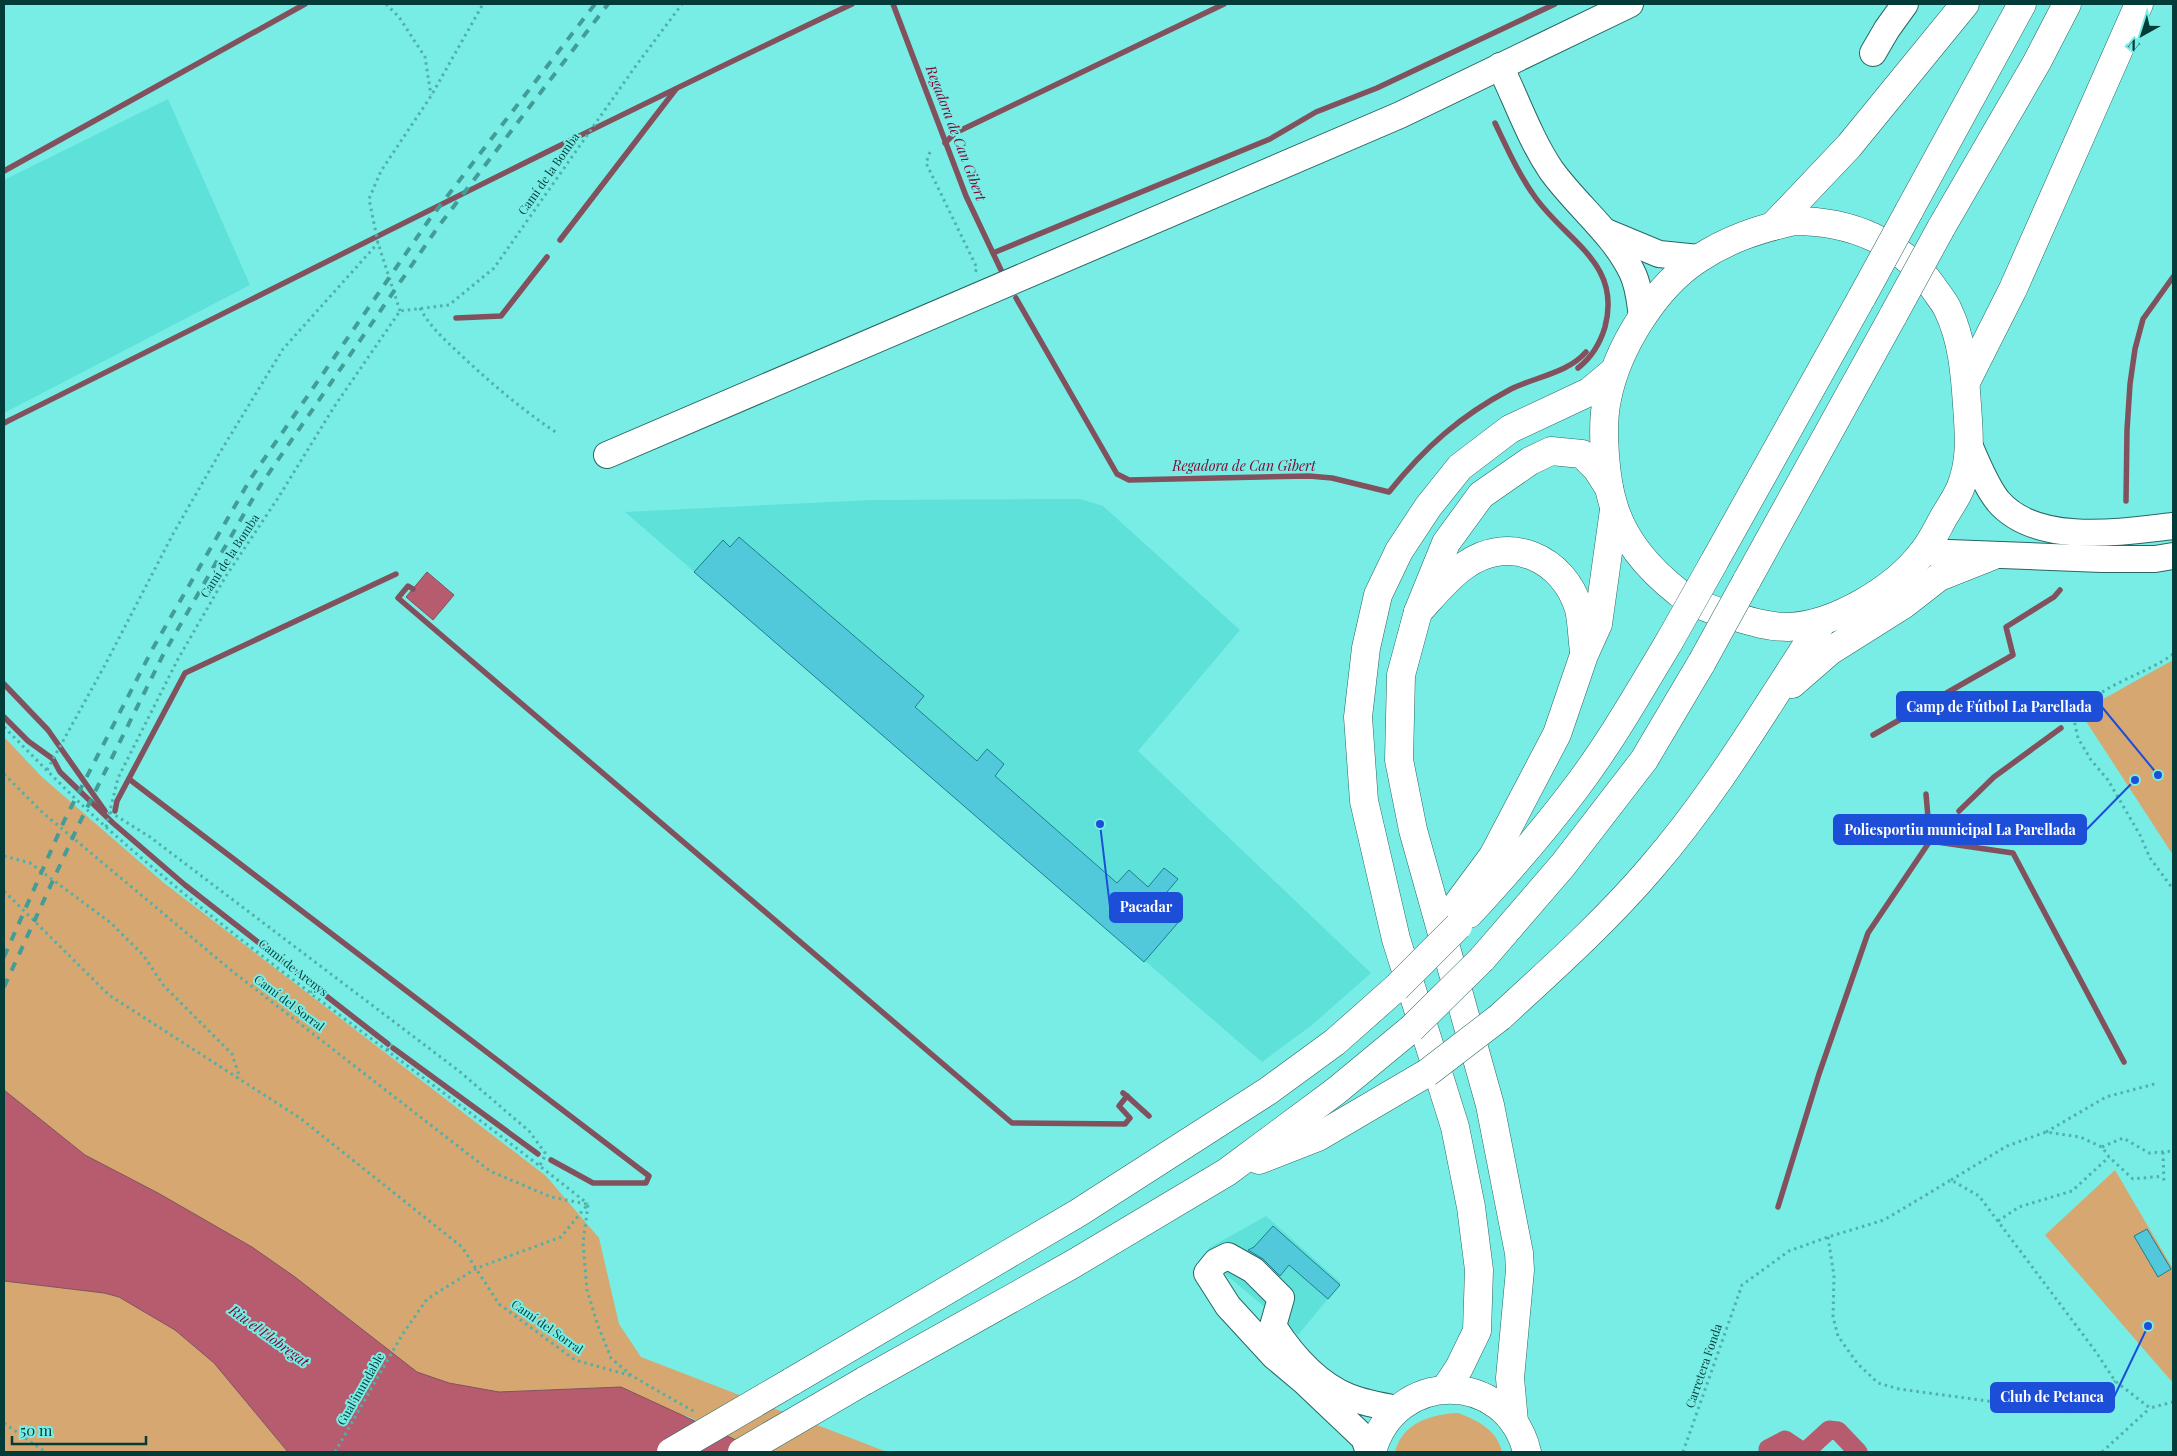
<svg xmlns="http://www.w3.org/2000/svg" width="2177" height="1456" font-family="'Playfair Display',serif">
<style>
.built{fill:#5de1d8}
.green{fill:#d6a771}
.water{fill:#b75c6e;stroke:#81525e}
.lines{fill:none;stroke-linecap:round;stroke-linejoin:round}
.stream{stroke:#81525e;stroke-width:5.5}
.canal{stroke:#b75c6e;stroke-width:19}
.building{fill:#52c9db;stroke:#1d7e8b}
.minor-casing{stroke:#286763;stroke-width:28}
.major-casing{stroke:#286763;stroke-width:29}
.highway-casing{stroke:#286763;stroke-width:29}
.path{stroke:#50b0aa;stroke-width:3;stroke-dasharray:2.5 4;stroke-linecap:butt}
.minor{stroke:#fff;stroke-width:26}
.major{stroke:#fff;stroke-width:28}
.highway{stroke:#fff;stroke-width:28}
.rail{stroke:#439d97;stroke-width:4;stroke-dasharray:9 9;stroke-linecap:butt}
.highway-bridge-casing{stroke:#286763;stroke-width:29;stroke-linecap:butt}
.highway-bridge{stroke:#fff;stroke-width:28}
.labels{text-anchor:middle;stroke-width:4;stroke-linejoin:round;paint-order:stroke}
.street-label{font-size:12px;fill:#023b38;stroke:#78ede5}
.water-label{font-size:14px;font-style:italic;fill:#800a34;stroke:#78ede5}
.leader{fill:none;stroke:#1d4ed8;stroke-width:2}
.callout-dot{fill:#1d4ed8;stroke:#78ede5;stroke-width:2}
.callout{fill:#1d4ed8;stroke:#1d4ed8;stroke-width:2}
.callout-label{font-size:14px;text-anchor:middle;font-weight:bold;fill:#fff}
</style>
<rect width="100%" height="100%" fill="#78ede5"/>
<g class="built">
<path d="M168 99 250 285 4 413V180Z"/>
<path d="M1080 499 1103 506 1240 630 1138 751 1371 973 1312 1025 1262 1062 625 512 873 500Z"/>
<path d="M1266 1216 1341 1283 1298 1335 1224 1273 1206 1254 1209 1248Z"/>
</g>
<g class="green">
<path d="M2173 660V855L2080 712Z"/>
<path d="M4 737 42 777 164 883 546 1176 599 1238 619 1324 641 1357 887 1452H762L687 1416 480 1390 449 1383 417 1372 295 1277 252 1247 158 1193 85 1155 4 1090Z"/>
<path d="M2115 1170 2173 1269V1383L2045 1235Z"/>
<path d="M4 1281 104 1293 119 1297 175 1330 214 1363 288 1452H4Z"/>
<path d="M1458 1413C1477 1420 1497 1430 1502 1452H1395C1402 1423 1431 1414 1458 1413Z"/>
</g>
<g class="water">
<path d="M427 572 454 595 433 620 406 597Z"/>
<path d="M4 1090 85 1155 158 1193 252 1247 295 1277 417 1372 449 1383 499 1392 621 1387 762 1452H288L214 1363 175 1330 119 1297 104 1293 4 1281Z"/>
</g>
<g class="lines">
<g class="stream">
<path d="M893 4 966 196 1001 270"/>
<path d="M1495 123C1507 148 1519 175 1535 197 1567 242 1622 263 1605 327 1600 344 1592 357 1578 368"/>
<path d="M945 143 955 133 1224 4"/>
<path d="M4 171 305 4"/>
<path d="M560 240 676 89"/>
<path d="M993 253 1270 139 1316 112 1377 88 1555 4"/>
<path d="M1016 298 1117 474 1129 480 1309 476 1332 478 1389 492C1425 447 1460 416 1511 389 1535 377 1568 373 1586 352"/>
<path d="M456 318 501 316 547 257"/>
<path d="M4 423C286 283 567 139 852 4"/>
<path d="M2126 501 2127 430 2130 384 2135 349 2143 319 2173 277"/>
<path d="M413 589 408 586 398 598 1012 1123 1125 1124 1130 1118 1119 1106 1127 1096 1123 1093"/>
<path d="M4 684 48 730 105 811"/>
<path d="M4 717 28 741 53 759 60 772 113 823 185 885 314 986"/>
<path d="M1873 735 2013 655 2006 627 2054 597 2060 590"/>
<path d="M129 779 649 1176 646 1183H593L551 1160"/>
<path d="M1926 794 1930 841 2013 853 2124 1062"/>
<path d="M115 811 117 801 185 673 396 574"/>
<path d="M1959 811 1994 777 2061 728"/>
<path d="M316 988 388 1044"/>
<path d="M393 1048 538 1154"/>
<path d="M1127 1096 1149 1116"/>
<path d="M1778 1207 1819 1074 1868 933 1930 841 1947 824"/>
</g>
<g class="canal">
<path d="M1768 1449 1785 1440 1803 1452"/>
<path d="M1805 1452 1829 1430 1838 1431 1858 1452"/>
</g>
</g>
<g class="building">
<path d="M739 537 924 696 915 707 977 761 987 749 1004 764 995 776 1117 883 1129 870 1148 887 1164 868 1178 879 1161 899 1182 918 1144 962 694 572 723 540 730 547Z"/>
<path d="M1273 1226 1340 1285 1328 1299 1289 1265 1280 1276 1263 1259 1248 1250 1254 1247Z"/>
<path d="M2147 1229 2171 1269 2158 1277 2134 1236Z"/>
</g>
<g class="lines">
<defs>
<g id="minor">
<path d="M1873 53 1887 29 1905 4"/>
<path d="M1500 66C1517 101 1530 139 1551 170 1576 205 1614 234 1632 272 1639 286 1640 302 1642 317"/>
<path d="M1606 232 1659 254 1699 258"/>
<path d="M1970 447C1978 465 1986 486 1998 501 2036 546 2122 532 2173 526"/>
<path d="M607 455 1400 115 1630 4"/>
<path d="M1923 552 2102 559H2155L2173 556"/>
<path d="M1369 1452 1364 1438 1305 1382 1274 1356 1228 1306 1207 1273 1216 1262 1228 1256 1253 1270 1281 1298 1273 1326C1291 1354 1317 1384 1349 1397 1364 1403 1381 1406 1398 1409"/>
</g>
<g id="major">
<path d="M1794 221C1850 221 1902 241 1935 290 1939 296 1945 303 1948 310 1962 339 1965 373 1967 405 1969 434 1972 460 1960 489 1956 498 1950 507 1945 515 1938 527 1932 541 1923 552 1895 589 1835 625 1788 627 1767 627 1749 621 1729 615 1714 610 1692 604 1679 593 1651 571 1625 543 1614 507 1605 480 1601 427 1607 399 1617 348 1655 287 1698 259 1728 239 1759 229 1794 221Z"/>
<path d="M1445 1389 1459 1368 1477 1331 1479 1270 1471 1207 1455 1127 1396 939 1364 801 1358 717 1366 648 1378 595 1399 551 1428 507 1460 467 1510 429 1589 392 1614 371"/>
<path d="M1514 1422 1510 1378 1520 1270 1519 1253 1490 1105 1413 830 1399 760 1401 675 1418 612 1446 543 1481 495 1530 461 1551 451 1582 454 1597 469 1609 488"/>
<path d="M1372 1452C1394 1369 1507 1369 1527 1452"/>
</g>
<g id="highway">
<path d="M1909 211 2022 4"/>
<path d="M1773 226 1849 146 1965 4"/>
<path d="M1941 228 2037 62 2067 4"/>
<path d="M1966 382 2013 289 2139 4"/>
<path d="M1713 564 1862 297"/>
<path d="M1746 582 1894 314"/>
<path d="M1418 612C1432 597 1447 578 1464 566 1509 533 1564 558 1579 609 1582 622 1582 638 1584 651"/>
<path d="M1792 684 1830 651 1903 605 1939 577 1992 556"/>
<path d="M1453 910 1493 856 1557 734 1584 655 1598 624 1614 510"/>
<path d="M1469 914C1506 874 1542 833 1575 789 1610 743 1639 692 1669 642"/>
<path d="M1482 959 1563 865 1644 760 1702 662"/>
<path d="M1500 1017C1552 969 1605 922 1651 868 1717 792 1767 705 1822 622"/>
<path d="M1259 1160 1318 1137 1427 1073"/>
<path d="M864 1381 1073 1264 1227 1172 1336 1091 1411 1029"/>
<path d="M791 1382 1078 1213 1268 1091 1335 1042 1396 988"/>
</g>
</defs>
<use href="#minor" class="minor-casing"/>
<use href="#major" class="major-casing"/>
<use href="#highway" class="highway-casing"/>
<g class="path">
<path d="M386 4 399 17 425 57 431 95"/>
<path d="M930 152 926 163 977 268 974 275"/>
<path d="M420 308C430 327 445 340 461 355 492 384 521 409 557 433"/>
<path d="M400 311 378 243 369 199 381 171 431 96 483 4"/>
<path d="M2173 654C2143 677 2093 685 2074 720L2078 738 2091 760 2108 780 2140 835 2150 858 2173 889"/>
<path d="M4 727C38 761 71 796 107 828 259 963 429 1077 588 1204"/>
<path d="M47 770 105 665 173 534 219 454 283 349 378 243"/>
<path d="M4 774 42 812 232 971 490 1171 551 1197 587 1204"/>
<path d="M110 812 150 837 459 1071 529 1131 546 1154 540 1165"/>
<path d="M106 827 118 778 178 659 226 576 278 498 334 407 400 311 449 305 494 268 635 67 682 4"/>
<path d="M4 856 30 863 111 923 143 955 164 986 232 1054 240 1078"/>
<path d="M4 891 109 995 300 1118 462 1247 499 1304 575 1360 632 1376"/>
<path d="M311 993 316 987"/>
<path d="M387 1050 392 1044"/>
<path d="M2046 1132 2106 1097 2158 1083"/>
<path d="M2102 1147 2123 1138 2149 1153 2173 1151"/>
<path d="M2163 1152 2164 1184"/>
<path d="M1951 1180 2007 1146 2046 1132 2080 1137 2102 1147 2109 1157 2133 1179 2163 1176"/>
<path d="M588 1205 583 1243 587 1290 597 1323 611 1358 632 1376 695 1412"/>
<path d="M1998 1221 2019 1207 2072 1191 2109 1157"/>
<path d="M1828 1237 1834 1276 1833 1317 1838 1336 1857 1363 1878 1383 1899 1389 2069 1412 2115 1381"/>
<path d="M4 1423 45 1452"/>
<path d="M335 1452 402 1335 427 1299 477 1268 561 1237 588 1204"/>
<path d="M1683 1452 1742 1285 1789 1251 1828 1237 1884 1220 1951 1180 1979 1196 2096 1352 2115 1381 2150 1408 2173 1402"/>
<path d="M2102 1452 2150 1408"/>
</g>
<use href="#minor" class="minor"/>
<use href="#major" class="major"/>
<use href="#highway" class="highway"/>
<g class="rail">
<path d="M4 957 65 819 153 648 251 478 429 220 595 4"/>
<path d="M4 987 78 826 163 655 260 486 438 227 608 4"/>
</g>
<defs>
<g id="highway-bridge">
<path d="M1862 297 1909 211"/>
<path d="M1894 314 1941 228"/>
<path d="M1669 642 1713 564"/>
<path d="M1702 662 1746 582"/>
<path d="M1396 988 1458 926"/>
<path d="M1411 1029 1482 959"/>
<path d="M1427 1073 1500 1017"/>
<path d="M671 1452 791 1382"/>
<path d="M742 1452 864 1381"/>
</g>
</defs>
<use href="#highway-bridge" class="highway-bridge-casing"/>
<use href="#highway-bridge" class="highway-bridge"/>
</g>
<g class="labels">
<g class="street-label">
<text transform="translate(549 174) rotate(-55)" y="4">Camí de la Bomba</text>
<text transform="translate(230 556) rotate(-57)" y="4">Camí de la Bomba</text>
<text transform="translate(293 968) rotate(38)" y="4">Camí de Arenys</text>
<text transform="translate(289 1003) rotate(37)" y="4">Camí del Sorral</text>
<text transform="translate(547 1327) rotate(35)" y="4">Camí del Sorral</text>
<text transform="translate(1704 1366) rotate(-71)" y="4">Carretera Fonda</text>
<text transform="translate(361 1389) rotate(-60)" y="4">Gual inundable</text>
</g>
<g class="water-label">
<text transform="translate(956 133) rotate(69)" y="5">Regadora de Can Gibert</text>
<text x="1244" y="471">Regadora de Can Gibert</text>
<text transform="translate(269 1336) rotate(36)" y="5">Riu el Llobregat</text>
</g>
</g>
<path class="leader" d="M2158 775L2102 707M2135 780L2086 830M1100 824L1110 907M2148 1326L2114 1397"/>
<g class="callout-dot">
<circle cx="2158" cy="775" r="5"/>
<circle cx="2135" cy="780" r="5"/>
<circle cx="1100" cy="824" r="5"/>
<circle cx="2148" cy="1326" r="5"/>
</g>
<g class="callout">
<rect x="1897" y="692" width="205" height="29" rx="5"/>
<rect x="1834" y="815" width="252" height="29" rx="5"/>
<rect x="1110" y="893" width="72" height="29" rx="5"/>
<rect x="1991" y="1383" width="123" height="29" rx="5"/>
</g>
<g class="callout-label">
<text x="1999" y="712">Camp de Fútbol La Parellada</text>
<text x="1960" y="835">Poliesportiu municipal La Parellada</text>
<text x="1146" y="912">Pacadar</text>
<text x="2052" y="1402">Club de Petanca</text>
</g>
<rect width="2177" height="1456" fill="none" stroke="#023b38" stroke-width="10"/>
<g transform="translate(2142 35) rotate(219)" stroke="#78ede5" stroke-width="4" paint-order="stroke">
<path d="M0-4L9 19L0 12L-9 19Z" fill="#023b38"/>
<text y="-8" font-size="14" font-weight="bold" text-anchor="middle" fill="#023b38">N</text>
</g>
<path d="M12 1436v8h134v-8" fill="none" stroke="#023b38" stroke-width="2.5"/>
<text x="20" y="1436" font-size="15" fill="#023b38" stroke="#78ede5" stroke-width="4" paint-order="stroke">50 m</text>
</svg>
